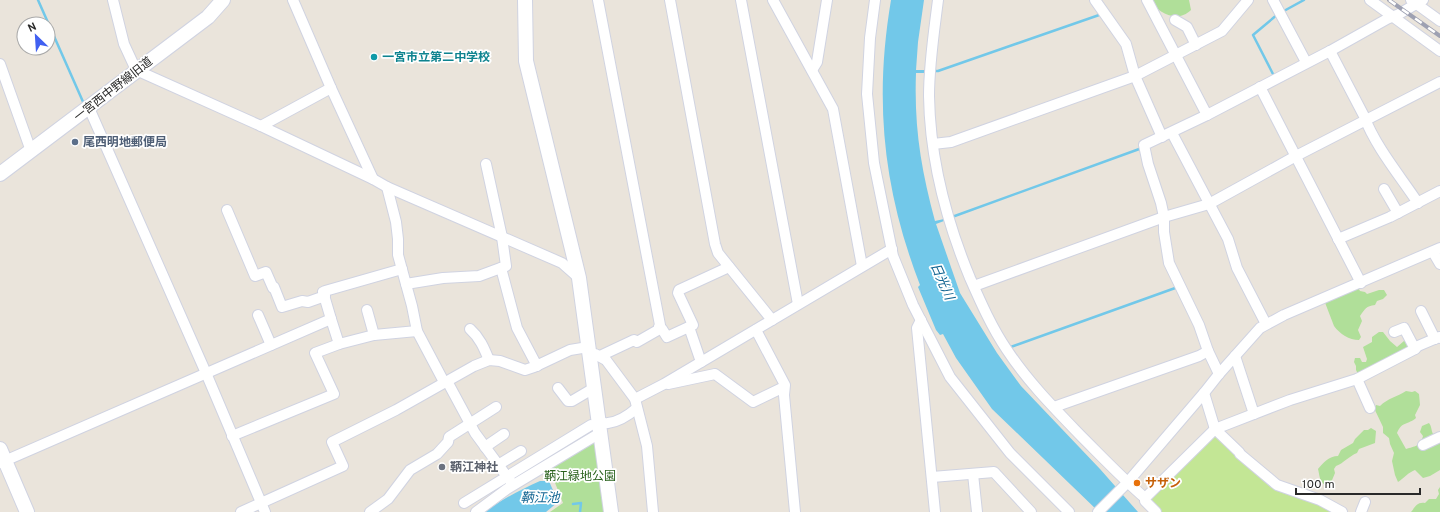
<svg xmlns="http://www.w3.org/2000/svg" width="1440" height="512" font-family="Overpass,'Noto Sans JP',sans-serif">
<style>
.green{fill:#b0df99}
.pitch{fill:#c3e695}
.water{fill:#72c8e9}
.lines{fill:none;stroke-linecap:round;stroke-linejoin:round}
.stream{stroke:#72c8e9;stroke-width:2.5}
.street-casing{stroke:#d0d3e1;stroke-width:12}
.secondary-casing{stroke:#d0d3e1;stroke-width:16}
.street{stroke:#fff;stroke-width:10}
.secondary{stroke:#fff;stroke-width:14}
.rail-casing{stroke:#9ea1b2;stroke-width:4}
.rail{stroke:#fff;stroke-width:2.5;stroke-dasharray:8;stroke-linecap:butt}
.culture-dot{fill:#0f9aa8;stroke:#fff;stroke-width:1.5}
.service-dot{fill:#5c6f8a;stroke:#fff;stroke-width:1.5}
.worship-dot{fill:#6b7280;stroke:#fff;stroke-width:1.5}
.food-dot{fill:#e8710a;stroke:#fff;stroke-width:1.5}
.labels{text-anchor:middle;stroke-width:3.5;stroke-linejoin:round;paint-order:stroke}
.culture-label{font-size:12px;font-weight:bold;fill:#0d838f;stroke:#fff;text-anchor:start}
.street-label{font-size:12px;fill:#292929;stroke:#fff}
.service-label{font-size:12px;font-weight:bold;fill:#4e5e75;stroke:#fff;text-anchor:start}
.worship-label{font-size:12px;font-weight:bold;fill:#5b616d;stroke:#fff;text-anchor:start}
.park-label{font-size:12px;fill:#2a621d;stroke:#fff}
.food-label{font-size:12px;font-weight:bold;fill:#c56008;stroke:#fff;text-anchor:start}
.water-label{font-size:13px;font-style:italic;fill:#136592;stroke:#fff}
</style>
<rect width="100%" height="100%" fill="#eae4db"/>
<g class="green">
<path d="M1150 0H1189L1191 10C1178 23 1158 14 1150 0Z"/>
<path d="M1357 286 1360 291 1365 292 1367 294 1379 290H1384L1387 295 1383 299 1377 301 1375 305C1366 306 1365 309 1360 316L1362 321 1358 330 1361 337 1359 340C1349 340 1340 334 1334 326L1324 300Z"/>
<path d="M1379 332H1383L1390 341 1397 347 1404 341H1408L1411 347 1358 374 1356 370V366L1354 362 1355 358H1360L1362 362H1366L1367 359 1363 347 1372 342V337Z"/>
<path d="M1406 391 1412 392 1415 391 1419 394 1420 405 1415 415 1416 418C1408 425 1402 421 1397 433L1406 449C1415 446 1420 447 1423 436L1420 432 1422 426 1429 423C1432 427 1431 430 1433 434L1440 432V470L1430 476 1423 478 1415 470C1409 472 1404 478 1398 482L1395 475 1392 461 1394 453 1390 444 1389 438 1383 433V427L1374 408 1376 405 1380 406C1388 398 1397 397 1406 391Z"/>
<path d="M1371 428 1376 431 1375 443 1359 449 1357 453C1349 456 1344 463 1336 466L1334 469 1335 473 1330 485 1327 486C1319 482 1320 477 1318 469 1323 463 1329 456 1338 456L1341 450 1353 443 1355 439 1364 430H1368Z"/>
<path d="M600 433 611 512H550L563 503 548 465Z"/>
<path d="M1440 487V512H1411C1416 506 1417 502 1425 503L1429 499H1436L1439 494 1438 490Z"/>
</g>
<path class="pitch" d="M1215 433 1235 455 1315 503 1334 512H1161L1150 499Z"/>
<g class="water">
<path d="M891 0H924L918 42 916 70H925L924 73H916C914 127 921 169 935 221L944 219V221L936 224 960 293 997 353 1021 386 1100 469 1138 512H1099L992 409 956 358 943 334 940 335 936 330 918 287 920 285C883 189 874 101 891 0Z"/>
<path d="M540 481H549L558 502 546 512H485C502 499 520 490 540 481Z"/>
</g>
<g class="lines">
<g class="stream">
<path d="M38 0 84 104"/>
<path d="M1282 12 1304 0"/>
<path d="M933 71H938L1102 14"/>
<path d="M1274 76 1253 35 1278 14"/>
<path d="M952 217 1142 148"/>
<path d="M1008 348 1178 287"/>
<path d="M573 504 581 503 580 512"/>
</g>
<defs>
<g id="street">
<path d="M113 0 124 44 136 70 261 126 373 179 387 187 562 263 579 278"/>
<path d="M293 0 331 88 373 179"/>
<path d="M598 0 660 325 658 330 637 342 634 340 600 356"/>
<path d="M670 0 715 244 718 253 772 320"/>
<path d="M741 0 798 304"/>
<path d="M773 0 833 109 862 266"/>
<path d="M875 0 870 38 867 94 874 163 893 256 913 305 950 377 1010 453 1069 512"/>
<path d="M938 0C934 32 929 64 929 96 930 159 946 220 970 278 981 303 992 328 1007 350 1028 382 1056 410 1082 437 1103 458 1123 479 1145 498V501L1156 512"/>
<path d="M1095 0 1126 44 1135 76 1162 137"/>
<path d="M1147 0 1207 115"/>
<path d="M1273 0 1306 62"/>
<path d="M1370 0 1440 51"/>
<path d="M1411 0 1440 21"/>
<path d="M1175 20 1187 27 1196 45"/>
<path d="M1330 51 1364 116C1375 146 1400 176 1418 203"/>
<path d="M0 64 31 151"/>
<path d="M812 70 817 62 827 0"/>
<path d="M1260 87 1361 283"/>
<path d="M89 108 206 373 265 512"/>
<path d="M261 126 331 88"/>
<path d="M1172 133 1228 239 1237 268 1266 324"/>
<path d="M933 144 951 142 1135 76 1222 31 1248 0"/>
<path d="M387 187 396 222 398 239V255L412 306 417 331 444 382"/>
<path d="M1384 189 1398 213"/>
<path d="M227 210 255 276 266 272 273 288 274 287 282 307 302 301 308 302 325 296"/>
<path d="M1338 239 1390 217 1440 191"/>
<path d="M1433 252 1440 264"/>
<path d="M501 268 517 328 537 366"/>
<path d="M406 284 443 278 479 276 506 266 502 237 486 164"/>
<path d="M974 286 1164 217 1209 204 1296 156 1440 82"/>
<path d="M367 310 374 335"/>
<path d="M1421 311 1435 339"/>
<path d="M258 315 271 345"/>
<path d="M331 319 323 292 325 291 402 269"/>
<path d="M921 320 917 328 935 512"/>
<path d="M659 327 662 329 667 337 693 325 678 293 679 290 729 267"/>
<path d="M689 327 701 362"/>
<path d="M470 329C480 338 484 348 489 360"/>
<path d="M756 330 785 385 784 395 795 512"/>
<path d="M1394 332 1404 328 1415 349"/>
<path d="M595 354 606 360 635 399 647 446 653 512"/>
<path d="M1235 356 1254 414"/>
<path d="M1219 374 1208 351 1199 325 1169 263 1164 232V217L1161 203 1148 164 1144 145 1207 115 1330 51 1387 19 1399 14 1423 0"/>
<path d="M1357 379 1370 408"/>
<path d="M447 381 475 433 511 482"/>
<path d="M668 384 715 374 753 402 784 387"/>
<path d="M558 388 568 401H572L594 388"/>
<path d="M1204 393 1215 429 1239 452 1240 454 1277 485 1320 500 1342 512"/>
<path d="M635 399 664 384 892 249"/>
<path d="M1054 407 1199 356 1208 351"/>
<path d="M599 421C601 422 605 424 608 423 618 422 630 414 637 408"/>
<path d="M232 436 334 394 315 353 339 344"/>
<path d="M1423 445 1440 437"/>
<path d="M485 447 504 434"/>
<path d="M0 463 331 319 339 344 374 335 417 331"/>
<path d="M498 465 521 451"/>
<path d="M973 474 977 512"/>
<path d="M932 477 994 472 1031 512"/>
<path d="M1145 498 1215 429 1290 400 1357 379 1415 349 1418 346 1439 337 1440 338"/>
<path d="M464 503 591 425"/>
<path d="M241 512 343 466 332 442 396 410 474 366 489 360 500 361 525 370 534 367 570 350 588 347"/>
<path d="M370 512 388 499 410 470 437 454 448 442 449 437 496 407"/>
<path d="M476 512 507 489 600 433"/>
<path d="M1098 512 1127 483 1204 393 1219 374 1260 328 1284 315 1440 248"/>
<path d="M1361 512 1365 502"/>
</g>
<g id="secondary">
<path d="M525 0 526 61 579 278 611 512"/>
<path d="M0 174 208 17 223 0"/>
<path d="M0 449 27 512"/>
</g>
</defs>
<use href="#street" class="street-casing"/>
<use href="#secondary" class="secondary-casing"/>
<use href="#street" class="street"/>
<use href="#secondary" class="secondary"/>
<defs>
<path id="rail" d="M1389 0 1440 36"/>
</defs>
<use href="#rail" class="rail-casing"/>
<use href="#rail" class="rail"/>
</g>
<circle class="culture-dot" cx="374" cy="57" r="4"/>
<circle class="service-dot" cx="75" cy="142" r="4"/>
<circle class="worship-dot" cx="442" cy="467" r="4"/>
<circle class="food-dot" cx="1137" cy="483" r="4"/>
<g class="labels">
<g class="culture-label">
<text x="382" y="61">一宮市立第二中学校</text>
</g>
<g class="street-label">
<text transform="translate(113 89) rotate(-38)" y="4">一宮西中野線旧道</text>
</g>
<g class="service-label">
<text x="83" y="146">尾西明地郵便局</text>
</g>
<g class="worship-label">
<text x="450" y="471">鞆江神社</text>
</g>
<g class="park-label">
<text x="580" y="480">鞆江緑地公園</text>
</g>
<g class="food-label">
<text x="1145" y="487">サザン</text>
</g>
<g class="water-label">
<text transform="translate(943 281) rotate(66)" y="5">日光川</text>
<text x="540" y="502">鞆江池</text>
</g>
</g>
<g transform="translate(36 36) rotate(335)"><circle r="19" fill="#ffffff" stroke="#a9a9a9"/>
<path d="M0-3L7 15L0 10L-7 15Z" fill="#4160f1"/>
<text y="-6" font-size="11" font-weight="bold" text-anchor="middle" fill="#292929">N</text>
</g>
<path d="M1296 488v6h124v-6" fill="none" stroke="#292929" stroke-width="2"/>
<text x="1302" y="488" font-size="12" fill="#292929" stroke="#ffffff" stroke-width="3" paint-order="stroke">100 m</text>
</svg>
